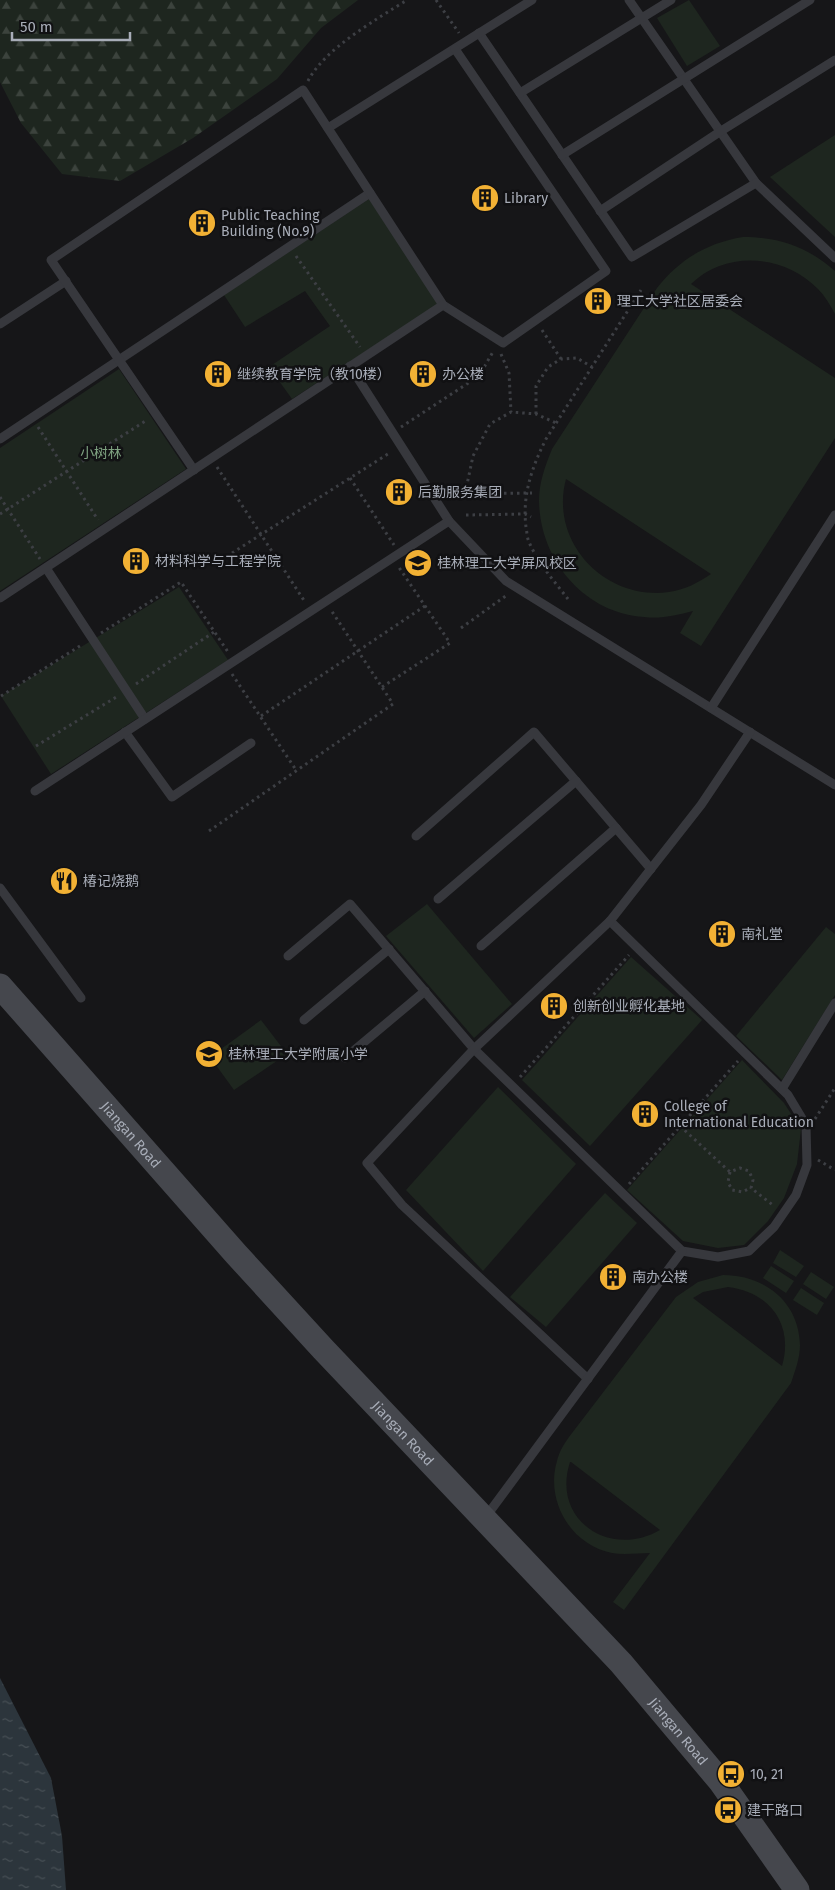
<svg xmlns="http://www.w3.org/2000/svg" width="835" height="1890" font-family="'Fira Sans','Noto Sans SC',sans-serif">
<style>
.forest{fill:url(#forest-firs)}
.green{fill:#1e261f;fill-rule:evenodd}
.water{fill:url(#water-ripples)}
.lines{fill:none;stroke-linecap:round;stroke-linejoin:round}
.path{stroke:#3d3f44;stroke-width:3;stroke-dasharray:2.5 4;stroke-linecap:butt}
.service{stroke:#37383d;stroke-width:9}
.secondary{stroke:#45474d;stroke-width:25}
.labels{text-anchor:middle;stroke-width:5;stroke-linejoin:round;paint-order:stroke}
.poi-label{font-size:14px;fill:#a8adb8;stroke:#111113;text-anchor:start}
.park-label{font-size:14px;fill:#7fa381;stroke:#111113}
.street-label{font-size:14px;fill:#a8adb8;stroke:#111113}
</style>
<defs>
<pattern id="forest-firs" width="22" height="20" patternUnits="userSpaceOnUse" patternTransform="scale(1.25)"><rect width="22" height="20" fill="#1e261f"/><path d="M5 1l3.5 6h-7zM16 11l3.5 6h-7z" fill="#3c433d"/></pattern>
<pattern id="water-ripples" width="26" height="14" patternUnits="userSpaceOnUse" patternTransform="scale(1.25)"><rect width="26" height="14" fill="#2c353c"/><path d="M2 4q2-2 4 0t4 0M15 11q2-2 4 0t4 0" fill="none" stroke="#485056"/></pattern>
</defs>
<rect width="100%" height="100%" fill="#161618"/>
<path class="forest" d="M0 0H358L321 28 277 79 193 138 120 181 62 174 21 123 0 82Z"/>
<g class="green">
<path d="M689 0 720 46 687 66 657 18Z"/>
<path d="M835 135V237L770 177Z"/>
<path d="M369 199 439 304 292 399 269 367 330 326 305 291 245 327 224 295Z"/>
<path d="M743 237C779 237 808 247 835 271V314C830 305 825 296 818 289 784 254 726 250 691 284L835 378V438L701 646 680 633 693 611C677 615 662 619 644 617 584 613 540 560 539 501 539 483 545 466 552 449L657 288C680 259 707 243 743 237ZM566 479 711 574C698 583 684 590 669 592 605 601 549 542 566 479Z"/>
<path d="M119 369 186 469 0 591V448Z"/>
<path d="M179 587 228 660 51 774 1 696Z"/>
<path d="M427 904 512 1004 474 1038 386 936Z"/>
<path d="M826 927 835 934V995L782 1080 736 1036Z"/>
<path d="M631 957 702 1020 590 1146 522 1080Z"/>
<path d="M261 1020 287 1054 234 1090 210 1057Z"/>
<path d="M742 1060 784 1103 801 1129 797 1164 784 1198 768 1221 744 1245 718 1248 683 1241 627 1190Z"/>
<path d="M498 1087 576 1164 483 1271 406 1190Z"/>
<path d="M605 1193 637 1223 546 1327 510 1297Z"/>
<path d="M780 1250 804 1266 796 1277 773 1263Z"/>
<path d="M771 1266 794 1281 786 1293 763 1278Z"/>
<path d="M811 1272 834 1287 826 1299 803 1284Z"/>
<path d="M723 1275C764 1275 799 1301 800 1345 800 1358 795 1371 791 1383L624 1610 613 1602 650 1553C638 1553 624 1555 612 1553 571 1545 545 1501 557 1461 559 1452 564 1444 569 1437L676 1297 698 1282ZM728 1287C770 1292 794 1325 782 1366L693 1298 703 1292ZM570 1462H571L660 1530C610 1559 551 1520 570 1462Z"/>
<path d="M801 1288 824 1303 817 1315 793 1300Z"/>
</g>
<path class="water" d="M0 1678 51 1778 62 1836 66 1890H0Z"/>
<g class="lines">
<g class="path">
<path d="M436 0 459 33"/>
<path d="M308 81C324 49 377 19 407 0"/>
<path d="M296 256 360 347"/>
<path d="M542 330 561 359"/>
<path d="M501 354 509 373 511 412"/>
<path d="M536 414V386L548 367 561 359 577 358 592 367"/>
<path d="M38 427 98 520"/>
<path d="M401 427 479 376 494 350"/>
<path d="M217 467 305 602"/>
<path d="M350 478 394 545"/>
<path d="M452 494 532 493"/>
<path d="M465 494 473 456 490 424 511 412 536 414 556 423"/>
<path d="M0 497 40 559"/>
<path d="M0 514 147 420"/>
<path d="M466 515 525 514 531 517"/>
<path d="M221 560 391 452"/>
<path d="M568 599C554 581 538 563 529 542 527 538 527 532 526 527 522 495 532 467 546 439L641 290"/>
<path d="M461 628 507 595"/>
<path d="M101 633 181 582 228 652"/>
<path d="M232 674 296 770"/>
<path d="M136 684 214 632"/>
<path d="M382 687 450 643 398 566"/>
<path d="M1 696 83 644"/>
<path d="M261 716 425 606"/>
<path d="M36 746 118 696"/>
<path d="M209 831 393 704 331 610"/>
<path d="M520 1077 629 955"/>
<path d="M815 1119 835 1088"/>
<path d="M680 1126 730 1172 740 1168 749 1171 753 1180 751 1188 774 1206"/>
<path d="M818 1160 835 1170"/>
<path d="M730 1172 728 1182 732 1190 742 1192 751 1188"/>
<path d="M629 1184 738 1061"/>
</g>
<g class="service">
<path d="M629 0 756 183 835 258"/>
<path d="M479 33 632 257 756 183"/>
<path d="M520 93 671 0"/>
<path d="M328 128 532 0"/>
<path d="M562 155 810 0"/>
<path d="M600 211 721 131 835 60"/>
<path d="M0 324 66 281"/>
<path d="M350 366 449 521 506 581 835 785"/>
<path d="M0 439 370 193"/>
<path d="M194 470 51 260 303 90 443 305 503 343 606 271 455 49"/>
<path d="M46 568 145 719"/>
<path d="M0 598 443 305"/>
<path d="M711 708 835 515"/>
<path d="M125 732 172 797 251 743"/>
<path d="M35 791 449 521"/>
<path d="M416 836 534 732 651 869"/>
<path d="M0 888 81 998"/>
<path d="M438 899 576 781"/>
<path d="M481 946 616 828"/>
<path d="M288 956 350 904 474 1049 682 1251 718 1257 749 1251 774 1227 796 1195 807 1165 806 1125 788 1095 610 921"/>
<path d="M304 1020 389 949"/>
<path d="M345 1058 425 991"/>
<path d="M782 1089 835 1003"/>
<path d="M588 1379 402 1205 367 1163 474 1049 610 921 701 805 750 732"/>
<path d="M485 1518 682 1251"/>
</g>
<path class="secondary" id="s1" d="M0 986 236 1254 323 1349 621 1663 721 1782 797 1890"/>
</g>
<defs>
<symbol id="building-disc" viewBox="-11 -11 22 22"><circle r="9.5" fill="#f2b134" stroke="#111113"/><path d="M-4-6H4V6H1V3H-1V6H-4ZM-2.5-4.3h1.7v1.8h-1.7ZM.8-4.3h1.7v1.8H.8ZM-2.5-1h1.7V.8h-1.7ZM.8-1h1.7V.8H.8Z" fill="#111"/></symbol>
<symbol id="university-disc" viewBox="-11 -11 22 22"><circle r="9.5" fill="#f2b134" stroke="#111113"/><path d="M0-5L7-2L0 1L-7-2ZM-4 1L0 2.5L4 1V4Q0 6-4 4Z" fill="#111"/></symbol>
<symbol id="restaurant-disc" viewBox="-11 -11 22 22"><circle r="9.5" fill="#f2b134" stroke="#111113"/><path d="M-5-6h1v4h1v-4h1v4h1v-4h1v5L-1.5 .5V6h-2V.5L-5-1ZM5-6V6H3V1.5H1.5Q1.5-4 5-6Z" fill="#111"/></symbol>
<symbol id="school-disc" viewBox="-11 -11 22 22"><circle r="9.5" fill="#f2b134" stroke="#111113"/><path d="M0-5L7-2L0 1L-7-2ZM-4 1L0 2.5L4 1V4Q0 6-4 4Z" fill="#111"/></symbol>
<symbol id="bus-disc" viewBox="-11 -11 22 22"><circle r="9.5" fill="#f2b134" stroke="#111113"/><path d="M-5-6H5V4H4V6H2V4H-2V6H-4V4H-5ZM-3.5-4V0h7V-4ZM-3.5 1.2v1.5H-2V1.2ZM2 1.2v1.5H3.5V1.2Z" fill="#111"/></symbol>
</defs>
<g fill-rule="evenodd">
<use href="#building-disc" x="469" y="182" width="32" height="32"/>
<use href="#building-disc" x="186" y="207" width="32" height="32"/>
<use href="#building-disc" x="582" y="285" width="32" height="32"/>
<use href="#building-disc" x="202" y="358" width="32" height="32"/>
<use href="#building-disc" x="407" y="358" width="32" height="32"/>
<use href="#building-disc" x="383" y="476" width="32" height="32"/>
<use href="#building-disc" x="120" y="545" width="32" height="32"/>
<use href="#university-disc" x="402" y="547" width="32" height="32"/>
<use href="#restaurant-disc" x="48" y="865" width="32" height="32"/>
<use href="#building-disc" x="706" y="918" width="32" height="32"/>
<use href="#building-disc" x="538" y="990" width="32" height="32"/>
<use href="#school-disc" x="193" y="1038" width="32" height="32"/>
<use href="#building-disc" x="629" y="1098" width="32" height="32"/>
<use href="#building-disc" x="597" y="1261" width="32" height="32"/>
<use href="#bus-disc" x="715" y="1758" width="32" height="32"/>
<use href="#bus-disc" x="712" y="1794" width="32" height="32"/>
</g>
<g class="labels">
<g class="poi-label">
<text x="504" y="203">Library</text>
<text x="221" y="220">Public Teaching<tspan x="221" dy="16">Building (No.9)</tspan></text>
<text x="617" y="306">理工大学社区居委会</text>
<text x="237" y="379">继续教育学院（教10楼）</text>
<text x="442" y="379">办公楼</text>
<text x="418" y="497">后勤服务集团</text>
<text x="155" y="566">材料科学与工程学院</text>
<text x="437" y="568">桂林理工大学屏风校区</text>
<text x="83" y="886">椿记烧鹅</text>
<text x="741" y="939">南礼堂</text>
<text x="573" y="1011">创新创业孵化基地</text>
<text x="228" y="1059">桂林理工大学附属小学</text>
<text x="664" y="1111">College of<tspan x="664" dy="16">International Education</tspan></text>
<text x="632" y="1282">南办公楼</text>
<text x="750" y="1779">10, 21</text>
<text x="747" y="1815">建干路口</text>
</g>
<g class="park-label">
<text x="101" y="458">小树林</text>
</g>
<g class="street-label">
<text dy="5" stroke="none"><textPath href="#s1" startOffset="198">Jiangan Road</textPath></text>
<text dy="5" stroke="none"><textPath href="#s1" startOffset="602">Jiangan Road</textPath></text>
<text dy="5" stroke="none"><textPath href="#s1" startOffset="1008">Jiangan Road</textPath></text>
</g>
</g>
<path d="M12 32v8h118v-8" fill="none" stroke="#a8adb8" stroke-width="2.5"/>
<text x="20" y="32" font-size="15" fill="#a8adb8" stroke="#111113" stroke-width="4" paint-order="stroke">50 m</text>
</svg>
